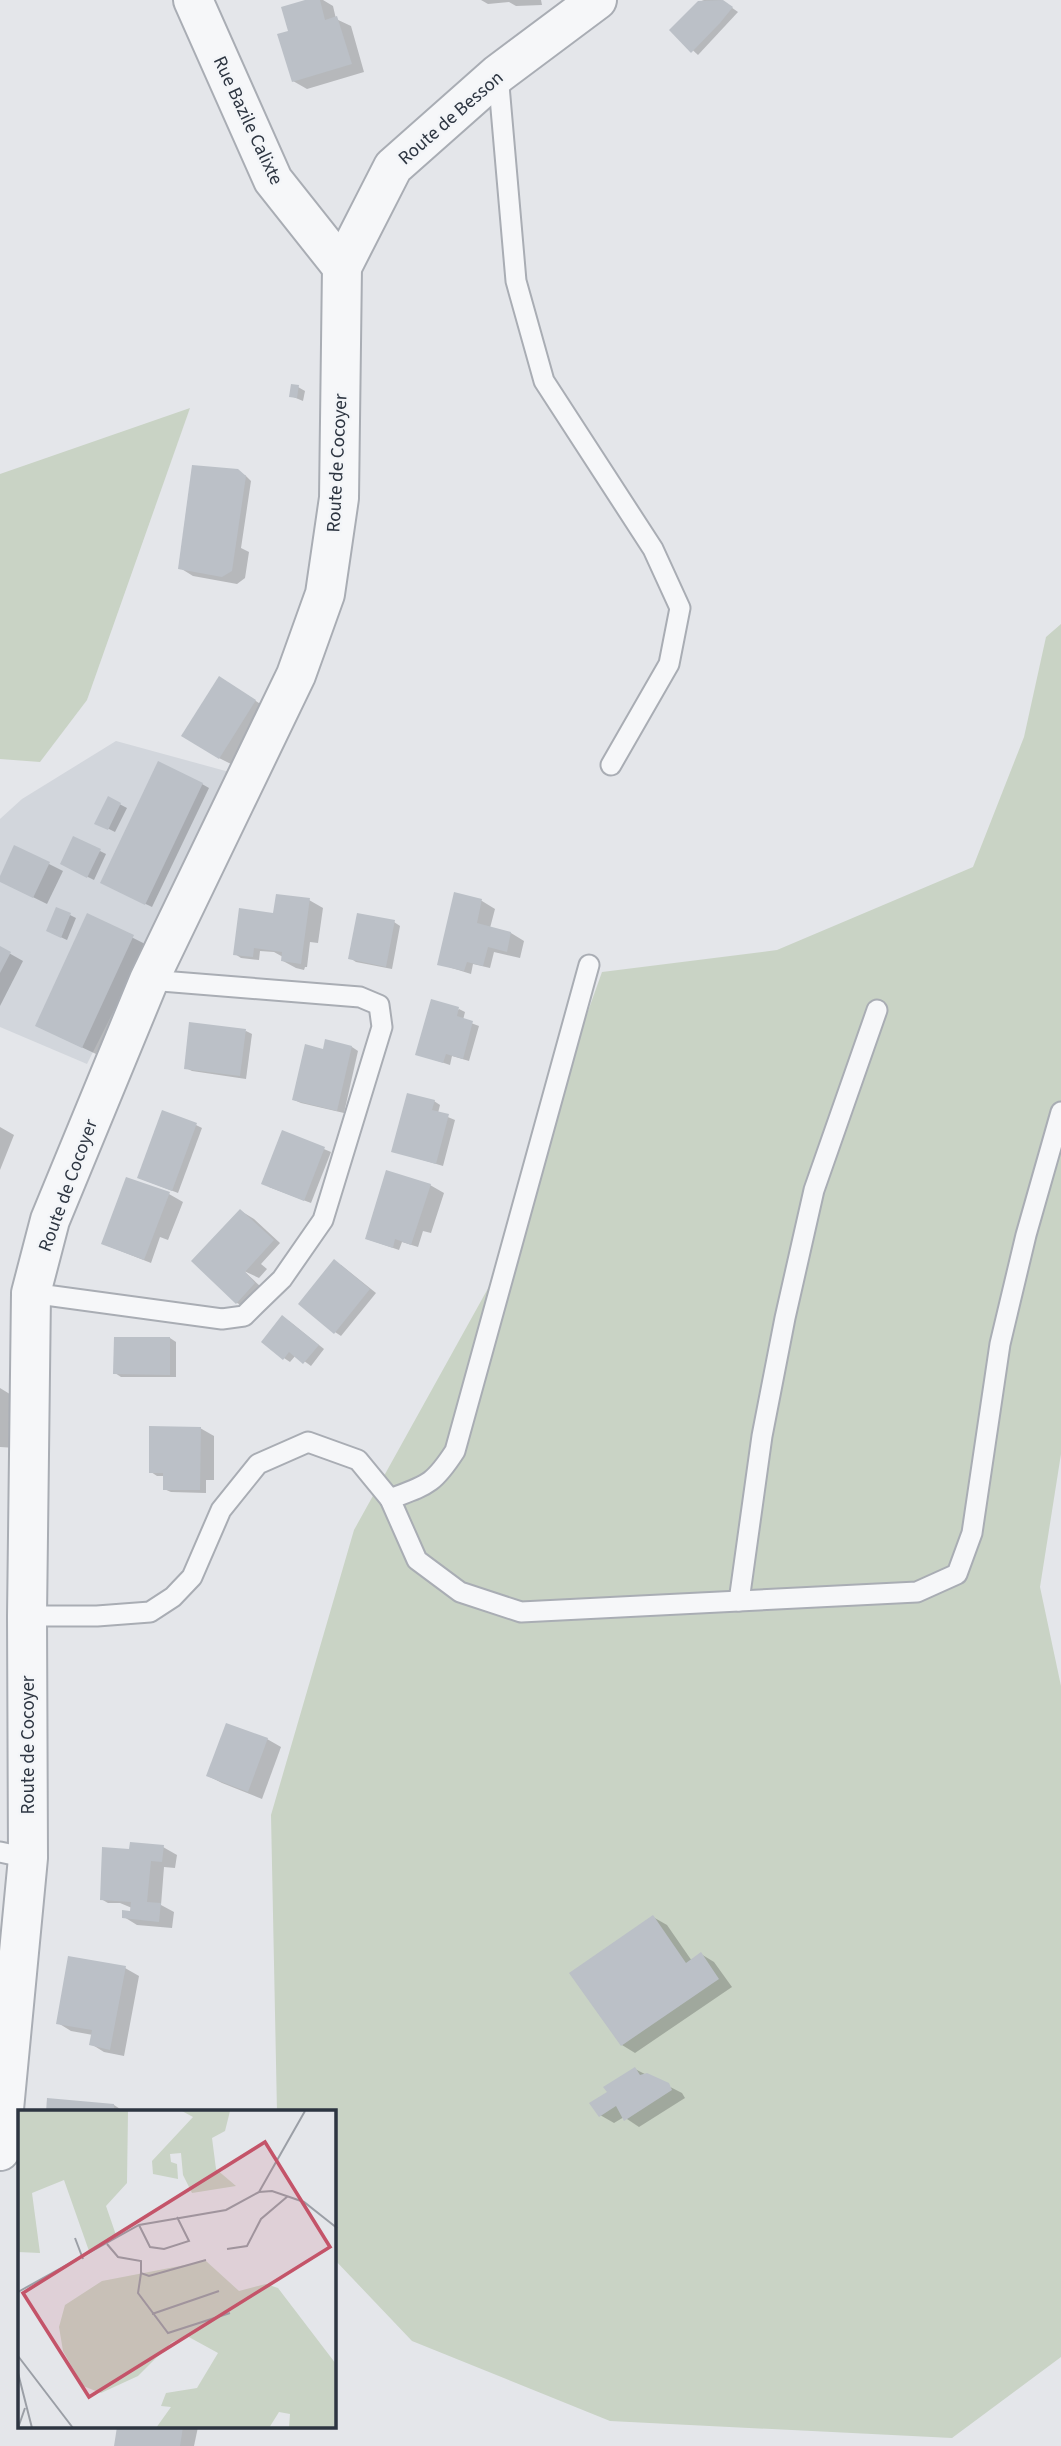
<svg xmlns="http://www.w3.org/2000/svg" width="1061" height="2446" font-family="'Source Sans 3',sans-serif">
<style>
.built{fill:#d2d6dc}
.green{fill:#c9d3c5}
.shadow{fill:#0003}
.building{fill:#bbc0c7}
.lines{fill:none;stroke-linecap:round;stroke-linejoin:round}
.service-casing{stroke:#a9adb4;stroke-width:23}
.minor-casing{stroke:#a9adb4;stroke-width:42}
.service{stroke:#f6f7f9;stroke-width:19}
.minor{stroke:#f6f7f9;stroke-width:38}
.labels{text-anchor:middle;stroke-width:5;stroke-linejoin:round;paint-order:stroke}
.street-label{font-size:19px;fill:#2d3541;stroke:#f3f5f8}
.inset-road{fill:none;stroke:#9b9fa6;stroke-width:2}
.view{fill:#c45469;fill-opacity:0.15;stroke:#c45469;stroke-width:3.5}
.inset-edge{fill:none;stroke:#2d3541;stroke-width:3.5}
</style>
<rect width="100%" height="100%" fill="#e4e6ea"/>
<path class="built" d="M116 741 233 773 87 1064 0 1027V819L22 799Z"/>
<g class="green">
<path d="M190 408 87 700 40 762 0 759V474Z"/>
<path d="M1061 624V1454L1040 1587 1061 1686V2357L952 2438 610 2421 412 2341 334 2259V2112H277L271 1815 354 1530 491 1283 602 972 777 950 973 867 1024 737 1046 637Z"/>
</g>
<g class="shadow">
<path d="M312 0H323L333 6 336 19 351 26 364 72 307 89 293 81 291 32Z"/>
<path d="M481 0H541L542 5 516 6 509 2 488 4Z"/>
<path d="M704 0H721L738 12 698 55 671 30 699 2Z"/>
<path d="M298 387 305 391 303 401 291 396Z"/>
<path d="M245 475 251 481 241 548 249 552 245 578 237 584 193 576 180 568Z"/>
<path d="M233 686 268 709 233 765 219 758Z"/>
<path d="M202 784 209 788 152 907 102 883Z"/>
<path d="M108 798 127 808 115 832 103 826Z"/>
<path d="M15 847 63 871 47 904 0 881Z"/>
<path d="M100 851 106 854 94 880 68 867Z"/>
<path d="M455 895 482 901 495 909 490 928 511 933 524 941 520 958 494 952 490 968 473 964 471 974 439 964Z"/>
<path d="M309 900 323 908 318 943 310 942 307 967H305L304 970 296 968 283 961V957L274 952 260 951 259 960 241 958 235 954 272 915Z"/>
<path d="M70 915 76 918 67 940 54 934Z"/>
<path d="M88 915 147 945 96 1054 37 1026Z"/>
<path d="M394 922 400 926 392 969 356 962 350 958Z"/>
<path d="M0 948 23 961 0 1006Z"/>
<path d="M459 1009 465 1012 463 1020 479 1026 469 1061 452 1056 450 1065 417 1054Z"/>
<path d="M246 1031 252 1034 246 1079 192 1071 186 1068Z"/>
<path d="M352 1047 358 1051 344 1113 301 1103 294 1100 324 1051Z"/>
<path d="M434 1101 440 1105 438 1113 455 1120 443 1166 393 1151Z"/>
<path d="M196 1125 202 1128 178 1193 139 1178Z"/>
<path d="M0 1127 14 1135 0 1170Z"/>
<path d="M283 1132 331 1152 311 1203 269 1187Z"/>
<path d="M430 1185 444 1193 431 1233 423 1231 418 1247 402 1242 399 1250 367 1239Z"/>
<path d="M169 1194 183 1202 168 1240 160 1237 151 1263 103 1244Z"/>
<path d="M241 1211 254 1219 280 1243 261 1264 267 1269 259 1278 244 1271 261 1287 243 1306 237 1303Z"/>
<path d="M341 1265 376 1293 341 1336 335 1332Z"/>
<path d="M289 1321 324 1349 311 1366 296 1355 290 1362 284 1358Z"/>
<path d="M170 1338 176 1342V1377H121L115 1373Z"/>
<path d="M0 1388 13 1396 16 1448 0 1447Z"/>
<path d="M200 1428 214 1436V1480H206V1493L171 1492 164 1489 165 1476H157L151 1472Z"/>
<path d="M267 1739 281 1747 262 1799 222 1783 208 1776Z"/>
<path d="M163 1847 177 1855 175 1868 164 1867 161 1905 174 1912 172 1928 137 1925 124 1917 132 1913V1908L120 1903H108L101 1899 129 1851Z"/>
<path d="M653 1917 667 1925 692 1961 701 1954 714 1962 732 1987 635 2053 622 2045Z"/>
<path d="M125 1968 139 1976 124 2056 104 2052 91 2044 93 2035 71 2031 58 2023Z"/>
<path d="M635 2069 682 2093 685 2098 639 2127 624 2117 614 2123 600 2115 609 2092Z"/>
<path d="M114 2105 125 2112H48Z"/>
<path d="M118 2427H198L194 2446H115Z"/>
</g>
<g class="building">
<path d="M305 0H320L325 20 337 16 352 64 292 82 277 34 288 31 281 7Z"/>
<path d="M723 0 733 7 720 23 691 53 669 30 698 1Z"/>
<path d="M291 384 299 385 297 398 289 397Z"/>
<path d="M192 465 238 469 246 476 232 571 222 577 178 569Z"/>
<path d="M219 676 256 700 219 759 181 736Z"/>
<path d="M158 761 203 783 145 905 100 883Z"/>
<path d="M108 796 121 803 108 830 94 824Z"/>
<path d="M73 836 101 849 87 878 60 864Z"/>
<path d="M14 845 50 862 33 898 0 882V876Z"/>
<path d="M454 892 482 899 477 923 511 932 507 952 488 947 483 966 467 962 464 971 437 965Z"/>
<path d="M276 894 310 898 301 964 281 961 282 952 254 948 253 957 233 955 239 908 273 913Z"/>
<path d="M56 907 71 913 61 938 46 931Z"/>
<path d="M87 913 134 935 82 1048 35 1026Z"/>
<path d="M357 913 395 920 386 967 348 959Z"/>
<path d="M0 946 11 952 0 973Z"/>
<path d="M431 999 459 1007 457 1016 473 1021 463 1059 446 1054 443 1063 415 1055Z"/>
<path d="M189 1022 246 1029 240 1076 184 1069Z"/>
<path d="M325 1039 352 1046 337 1111 292 1100 305 1044 323 1049Z"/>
<path d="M407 1093 435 1100 432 1110 449 1114 436 1164 391 1152Z"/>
<path d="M162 1110 197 1123 172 1191 137 1178Z"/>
<path d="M282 1130 325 1147 304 1201 261 1184Z"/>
<path d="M386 1170 431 1184 411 1245 395 1239 393 1248 365 1239Z"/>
<path d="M126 1177 170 1192 144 1260 101 1244Z"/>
<path d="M240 1209 274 1240 245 1272 255 1283 236 1304 191 1261Z"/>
<path d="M334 1259 370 1289 334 1334 298 1304Z"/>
<path d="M282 1315 319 1345 303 1364 289 1352 283 1360 261 1342Z"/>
<path d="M114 1337H170V1375L113 1374Z"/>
<path d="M149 1426 201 1427 200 1490H163V1473H149Z"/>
<path d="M226 1723 268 1738 248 1792 206 1776Z"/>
<path d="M130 1842 164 1845 162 1862 151 1861 147 1902 161 1903 159 1922 122 1918V1910L130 1911 131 1902 100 1900 102 1847 129 1849Z"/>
<path d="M653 1915 686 1963 701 1952 719 1979 621 2046 569 1973Z"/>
<path d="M68 1956 126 1966 110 2050 89 2045 92 2030 56 2024Z"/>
<path d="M635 2067 640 2075 647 2073 669 2083 672 2090 624 2121 616 2106 599 2117 589 2103 607 2092 603 2087Z"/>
<path d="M47 2098 114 2104V2112H46Z"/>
<path d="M117 2427H183L180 2446H114Z"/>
</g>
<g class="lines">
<defs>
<g id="service">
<path d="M498 74 516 281 544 381 653 549 680 608 669 664 611 765"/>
<path d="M589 965 455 1451C433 1485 427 1485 390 1499L417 1560 460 1592 521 1612 917 1592 957 1574 972 1533 1000 1344 1026 1235 1061 1112"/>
<path d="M31 1293 222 1319 244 1316 255 1305 282 1279 323 1220 382 1027 379 1005 360 997 149 980"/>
<path d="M739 1601 762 1436 785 1318 814 1190 877 1010"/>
<path d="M27 1616H97L150 1612 173 1597 192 1577 221 1510 258 1464 308 1442 358 1460 390 1499"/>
<path d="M0 1852 28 1858"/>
</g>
<g id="minor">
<path d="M193 0 273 180 342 267"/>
<path d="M0 2151 28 1858 27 1616 31 1293 50 1220 149 980 296 675 325 594 339 498 342 267 393 167 498 74 597 0"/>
</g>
</defs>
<use href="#service" class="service-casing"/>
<use href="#minor" class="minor-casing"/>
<use href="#service" class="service"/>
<use href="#minor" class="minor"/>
</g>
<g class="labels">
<g class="street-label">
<text transform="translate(450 117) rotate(-41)" y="7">Route de Besson</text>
<text transform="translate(249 120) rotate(65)" y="7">Rue Bazile Calixte</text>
<text transform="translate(336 463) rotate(-87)" y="7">Route de Cocoyer</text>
<text transform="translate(67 1185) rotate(-70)" y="7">Route de Cocoyer</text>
<text transform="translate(27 1745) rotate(-90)" y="7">Route de Cocoyer</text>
</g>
</g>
<g transform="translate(18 2110)">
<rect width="318" height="318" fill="#e4e6ea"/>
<path d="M0 1H110L109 73 88 96 98 125 71 141 46 70 14 83 22 143 0 142ZM164 1H212L207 21 194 28 198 59 218 76 174 83 165 65 163 43 152 44 153 52 159 54 160 69 135 64 134 51 175 7ZM188 151 221 181 248 174 260 178 318 254V318H271L272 304 261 302 251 318H138L153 297 143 296 148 283 179 278 200 243 169 226 154 232 120 266 83 283 65 276 45 241 41 217 47 195 84 171Z" fill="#c9d3c5"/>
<path class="inset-road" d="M241 82 287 1M121 115 132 137 146 139 171 131 159 107M57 128 65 149M89 134 100 147 123 151V163M209 139 229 136 243 109 270 86M188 150 131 166 123 163 120 183 150 223 212 203M0 182 121 115 208 100 241 82 254 81 286 92 319 118M134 204 201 181M0 246 55 318M0 263 14 318M0 318 7 298"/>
<path class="view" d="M247 32 312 137 71 287 5 183Z"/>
<rect width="318" height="318" class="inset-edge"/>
</g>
</svg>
